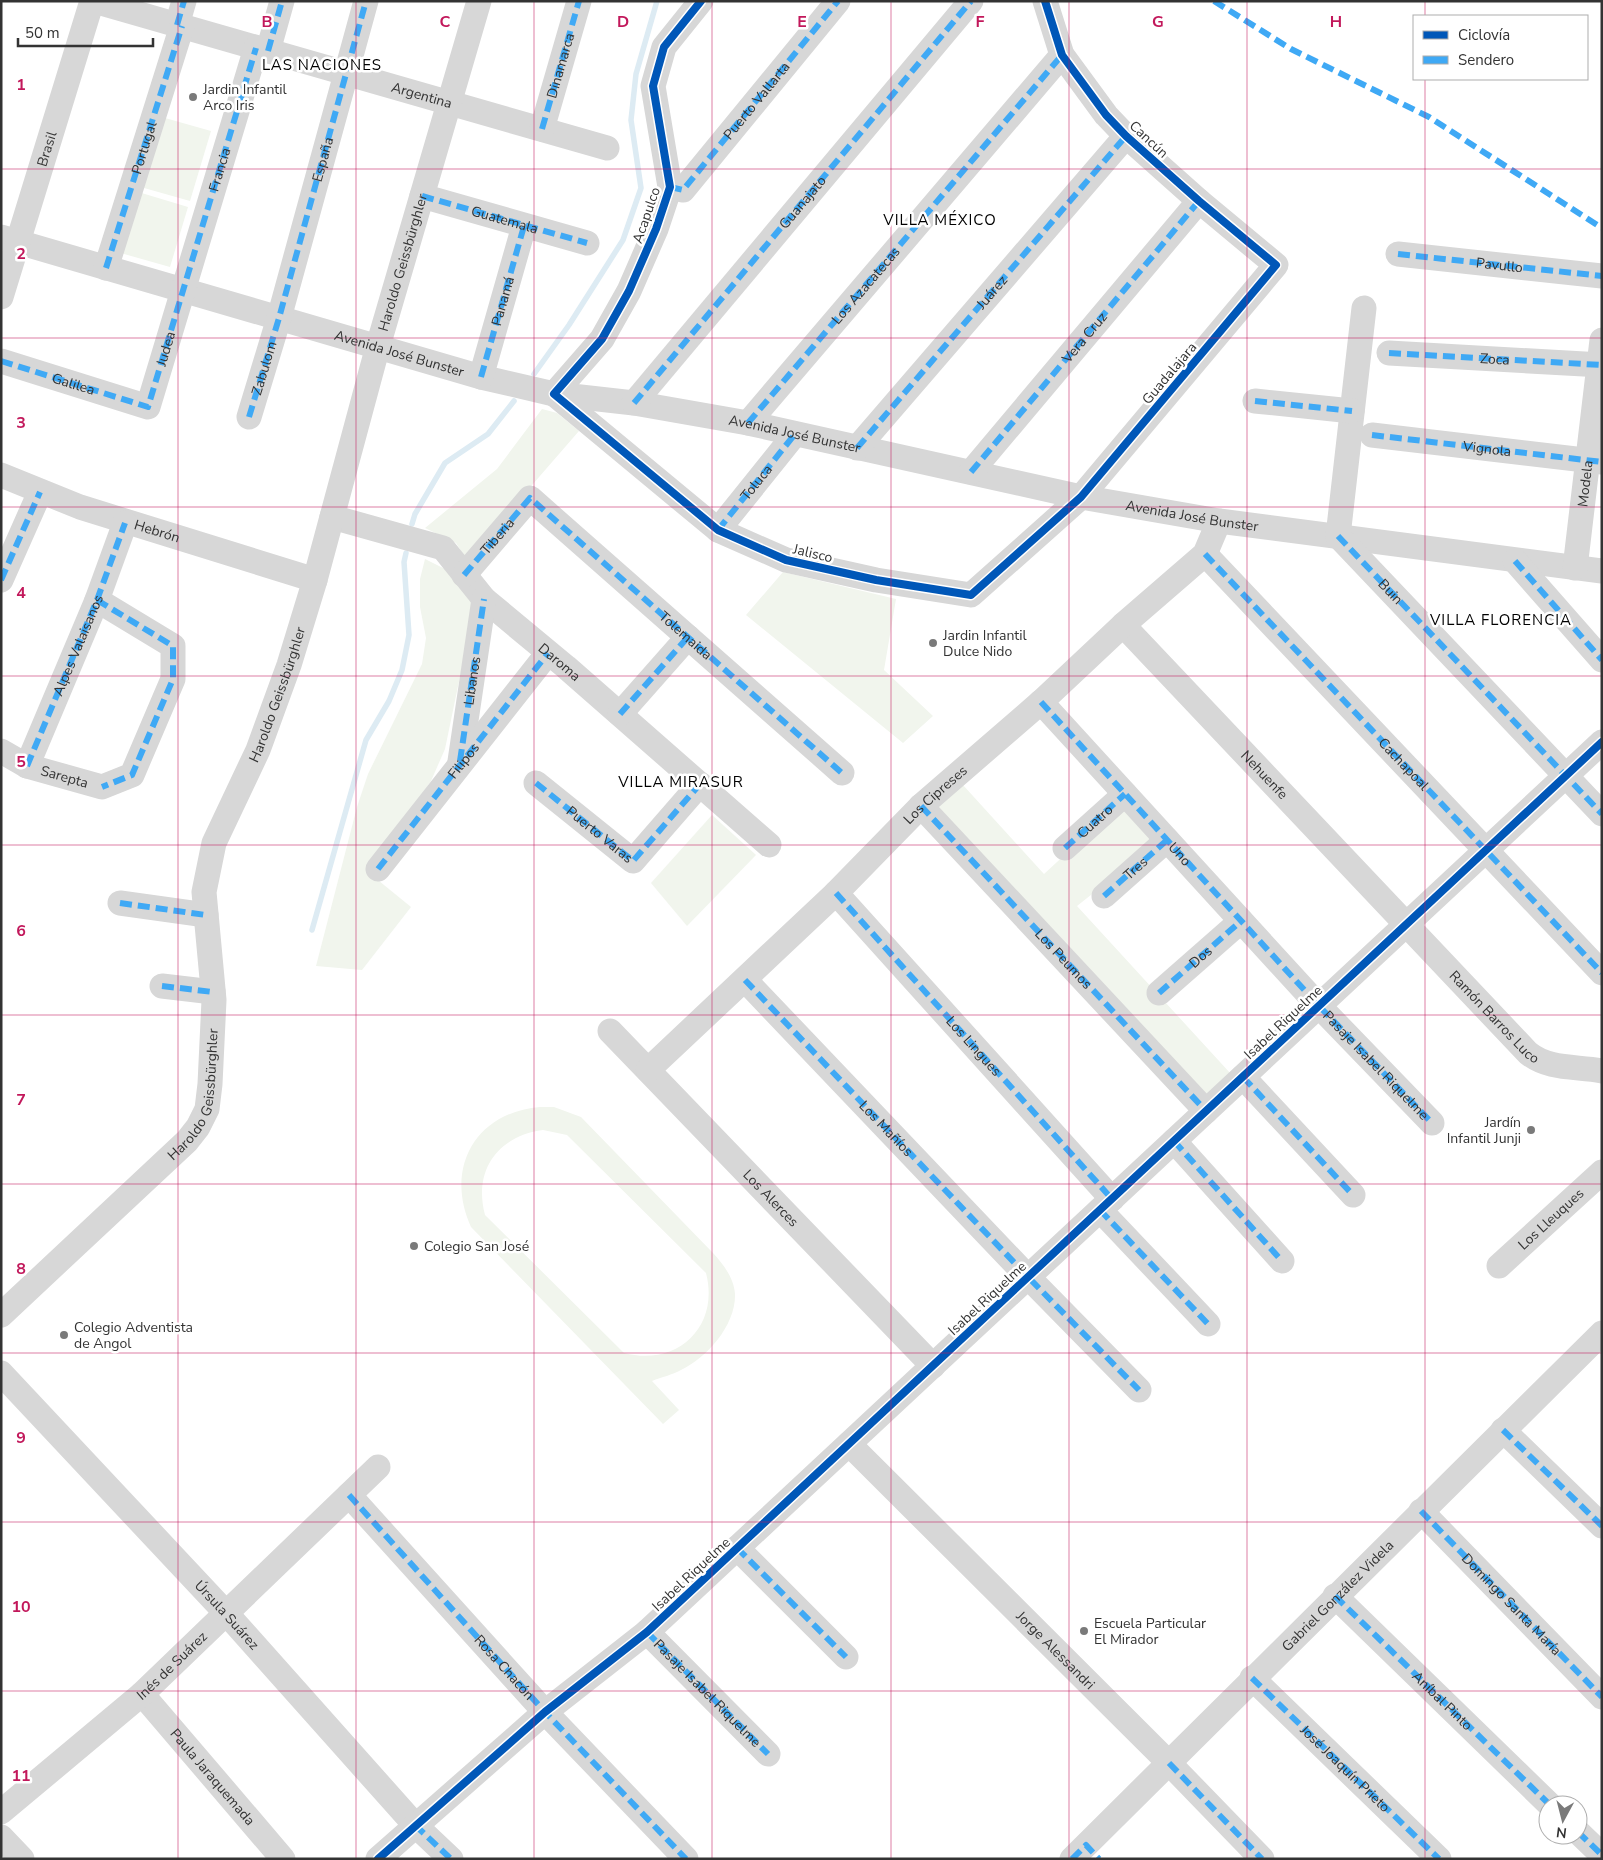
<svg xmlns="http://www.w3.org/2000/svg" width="1603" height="1860" font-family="'Nunito Sans',sans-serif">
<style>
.green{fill:#f1f5ed;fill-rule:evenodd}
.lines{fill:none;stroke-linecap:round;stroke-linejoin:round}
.stream{stroke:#ddebf3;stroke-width:5.5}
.minor{stroke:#d7d7d7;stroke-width:25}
.quiet{stroke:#3fa9f5;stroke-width:6;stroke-dasharray:12 6;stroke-linecap:butt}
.cycleway-casing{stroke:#fff;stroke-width:11}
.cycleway{stroke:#0057b8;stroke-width:8}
.grid{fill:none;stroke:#c2185b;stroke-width:1;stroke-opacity:0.55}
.poi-dot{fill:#7a7a7a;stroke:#fff;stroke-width:2}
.labels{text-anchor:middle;stroke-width:5;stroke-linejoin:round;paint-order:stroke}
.street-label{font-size:14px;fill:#333;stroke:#fff}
.poi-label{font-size:14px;fill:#333;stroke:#fff;text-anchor:start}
.neighbourhood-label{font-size:15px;letter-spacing:1px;fill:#000;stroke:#fff}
.grid-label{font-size:16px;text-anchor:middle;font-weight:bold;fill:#c2185b;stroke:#fff;stroke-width:5;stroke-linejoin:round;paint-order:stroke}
</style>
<rect width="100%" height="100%" fill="#fff"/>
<g class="green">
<path d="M158 116 211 131 190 201 137 186Z"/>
<path d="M135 191 188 207 170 267 117 252Z"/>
<path d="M542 409 557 413 579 431 467 560 456 543 425 528 497 469Z"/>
<path d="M425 559 447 570 475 604 445 749 431 781 368 872 411 907 362 970 316 966 357 807 368 774 422 664 426 638 420 607V579Z"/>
<path d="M783 572 896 599 884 670 933 716 903 743 746 615Z"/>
<path d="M963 785 1044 874 1122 802 1159 841 1077 906 1231 1074 1203 1100 933 811Z"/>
<path d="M712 815 756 855 687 926 651 883Z"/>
<path d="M540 1107H554L581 1117 713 1253C723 1264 734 1278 735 1294 736 1325 707 1358 681 1370 672 1375 662 1377 652 1381L679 1410 663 1424 471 1227C444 1168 476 1112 540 1107ZM543 1130 567 1135 706 1273C720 1327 677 1367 624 1353L485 1215C473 1170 498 1136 543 1130Z"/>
</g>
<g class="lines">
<g class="stream">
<path d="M534 374 569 325 623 240 641 188 631 120 636 74 657 1"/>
<path d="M412 524 415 514 445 463 488 434 514 401"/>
<path d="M312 930 366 740 389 701 402 670 409 635 404 562 406 553"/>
</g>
<g class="minor">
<path id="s1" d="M94 1 607 148"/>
<path d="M701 1 664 47 653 86 670 187 656 229 629 291 602 339 554 394 718 530 786 560 876 580 971 595 1081 497 1276 265 1199 201 1126 136 1106 115 1062 55 1045 1"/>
<path d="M177 25 184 1"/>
<path d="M268 51 282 1"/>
<path d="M542 129 579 1"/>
<path id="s2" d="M670 187 683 190 838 1"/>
<path d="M422 196 587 243"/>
<path id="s3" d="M1 237 481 377 554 394 634 403 748 423 1081 497 1219 521 1602 571"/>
<path d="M1398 254 1602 276"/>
<path id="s4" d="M106 268 182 26"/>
<path id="s5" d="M1 297 92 1"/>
<path id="s6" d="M1364 308 1338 536 1602 814"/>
<path id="s7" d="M1389 353 1602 365"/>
<path id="s8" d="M1 361 148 407 256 48"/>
<path d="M481 377 524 226"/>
<path d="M1255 401 1352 411"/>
<path id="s9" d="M634 403 971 1"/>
<path d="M249 417 279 318 366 1"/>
<path d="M748 423 1062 55"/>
<path id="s10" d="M1372 435 1602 462"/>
<path d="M857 448 1126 136"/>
<path d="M971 472 1199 201"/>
<path id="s11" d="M1 475 80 507 315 580"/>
<path id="s12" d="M332 517 443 548 484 599 566 667 769 845"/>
<path id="s13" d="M718 530 795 434"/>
<path id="s14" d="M1205 554 1602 973"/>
<path d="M1515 561 1602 660"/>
<path id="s15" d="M1575 568 1602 340"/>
<path id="s16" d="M464 575 530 498 842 773"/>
<path d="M1 580 40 492"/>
<path id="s17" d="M1123 625 1528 1053C1549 1070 1576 1066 1602 1071"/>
<path d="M1041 702 1319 1006 1432 1123"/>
<path d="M620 714 688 637"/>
<path id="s18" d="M1 751 27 766 102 787 132 775 173 679V646L97 600"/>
<path id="s19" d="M460 761 484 599"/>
<path id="s20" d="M27 766 97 600 125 523"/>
<path d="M536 783 633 861 700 784"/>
<path id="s21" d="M921 806 1206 1111"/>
<path id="s22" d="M1065 848 1125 794"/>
<path d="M378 869 548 653"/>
<path id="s23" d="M836 893 1112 1199"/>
<path id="s24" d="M1104 896 1167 840"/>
<path d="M120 903 206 915"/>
<path id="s25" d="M745 980 1028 1277 1139 1390"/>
<path d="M162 986 213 992"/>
<path id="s26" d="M1159 993 1241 921"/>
<path id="s27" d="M610 1031 933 1366"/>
<path id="s28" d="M648 1070 836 893 921 806 1041 702 1123 625 1205 554 1219 521"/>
<path d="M1243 1077 1353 1195"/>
<path d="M1174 1141 1282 1261"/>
<path d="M1100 1210 1208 1324"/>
<path id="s29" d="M1499 1266 1602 1172"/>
<path id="s30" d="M1 1315 187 1141 198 1127 207 1109 210 1084 214 1000 204 892 214 843 258 750 289 665 315 580 378 346 479 1"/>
<path id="s31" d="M1 1373 226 1613 415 1825 451 1859"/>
<path d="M1503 1430 1602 1526"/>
<path id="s32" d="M849 1444 1169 1763 1262 1859"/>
<path id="s33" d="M349 1495 545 1712 686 1859"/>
<path id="s34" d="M1421 1511 1602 1697"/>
<path d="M737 1548 846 1657"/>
<path id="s35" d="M1335 1596 1550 1805"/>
<path d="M647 1632 768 1754"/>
<path d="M1252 1678 1439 1859"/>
<path id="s36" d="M142 1694 283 1859"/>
<path id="s37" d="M1 1812 142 1694 378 1467"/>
<path d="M1578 1832 1602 1855"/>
<path d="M1 1837 22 1859"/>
<path d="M378 1859 545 1712 647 1632 1602 742"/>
<path id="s38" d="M1072 1859 1602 1333"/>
</g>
<g class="quiet">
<path d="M1214 1 1291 49 1429 117 1602 228"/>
<path d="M177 25 184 1"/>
<path d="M268 51 282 1"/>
<path id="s39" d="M542 129 579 1"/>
<path d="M670 187 683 190 838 1"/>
<path id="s40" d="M422 196 587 243"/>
<path id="s41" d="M1398 254 1602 276"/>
<path d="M106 268 182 26"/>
<path d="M1389 353 1602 365"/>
<path d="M1 361 148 407 256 48"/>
<path id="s42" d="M481 377 524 226"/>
<path d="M1255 401 1352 411"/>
<path d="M634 403 971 1"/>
<path id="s43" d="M249 417 279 318 366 1"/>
<path id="s44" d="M748 423 1062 55"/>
<path d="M1372 435 1602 462"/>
<path id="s45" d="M857 448 1126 136"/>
<path id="s46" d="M971 472 1199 201"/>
<path d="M718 530 795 434"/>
<path d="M1338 536 1602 814"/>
<path d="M1205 554 1602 973"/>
<path d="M1515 561 1602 660"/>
<path d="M464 575 530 498 842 773"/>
<path d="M1 580 40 492"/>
<path d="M97 600 173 646V679L132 775 102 787"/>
<path id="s47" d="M1041 702 1319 1006 1432 1123"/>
<path d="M620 714 688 637"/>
<path d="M460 761 484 599"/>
<path d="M27 766 97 600 125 523"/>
<path id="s48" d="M536 783 633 861 700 784"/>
<path d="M921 806 1206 1111"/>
<path d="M1065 848 1125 794"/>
<path id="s49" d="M378 869 548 653"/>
<path d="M836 893 1112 1199"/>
<path d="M1104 896 1167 840"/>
<path d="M120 903 206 915"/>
<path d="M745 980 1028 1277 1139 1390"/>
<path d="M162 986 213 992"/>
<path d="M1159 993 1241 921"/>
<path d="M1243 1077 1353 1195"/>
<path d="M1174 1141 1282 1261"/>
<path d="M1100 1210 1208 1324"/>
<path d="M1503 1430 1602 1526"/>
<path d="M349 1495 545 1712 686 1859"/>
<path d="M1421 1511 1602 1697"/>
<path d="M737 1548 846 1657"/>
<path d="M1335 1596 1550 1805"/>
<path id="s50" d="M647 1632 768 1754"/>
<path id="s51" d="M1252 1678 1439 1859"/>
<path d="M1169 1763 1262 1859"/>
<path d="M415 1825 451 1859"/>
<path d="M1578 1832 1602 1855"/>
<path d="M1072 1859 1086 1845 1099 1859"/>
</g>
<defs>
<g id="cycleway">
<path d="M701 1 664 47 653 86 670 187 656 229 629 291 602 339 554 394 718 530 786 560 876 580 971 595 1081 497 1276 265 1199 201 1126 136 1106 115 1062 55 1045 1"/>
<path d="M378 1859 545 1712 647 1632 1602 742"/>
</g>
</defs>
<use href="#cycleway" class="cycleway-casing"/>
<use href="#cycleway" class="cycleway"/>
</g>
<path class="grid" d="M178 1V1859M356 1V1859M534 1V1859M712 1V1859M891 1V1859M1069 1V1859M1247 1V1859M1425 1V16M1425 79V1859M1 169H1602M1 338H1602M1 507H1602M1 676H1602M1 845H1602M1 1015H1602M1 1184H1602M1 1353H1602M1 1522H1602M1 1691H1602"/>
<g class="poi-dot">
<circle cx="193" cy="97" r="5"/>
<circle cx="933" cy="643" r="5"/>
<circle cx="1531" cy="1130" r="5"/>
<circle cx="414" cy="1246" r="5"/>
<circle cx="64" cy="1335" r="5"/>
<circle cx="1084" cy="1631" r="5"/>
</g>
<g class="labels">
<g class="street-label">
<text dy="5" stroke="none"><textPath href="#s39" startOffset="66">Dinamarca</textPath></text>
<text dy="5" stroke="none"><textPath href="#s1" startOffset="341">Argentina</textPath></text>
<text dy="5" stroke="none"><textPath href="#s2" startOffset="129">Puerto Vallarta</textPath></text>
<text transform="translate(1149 139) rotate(43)" y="5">Cancún</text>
<text dy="5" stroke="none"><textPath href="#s4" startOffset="126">Portugal</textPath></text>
<text dy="5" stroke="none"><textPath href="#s5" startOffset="155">Brasil</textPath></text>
<text dy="5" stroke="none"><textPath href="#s43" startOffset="268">España</textPath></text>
<text dy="5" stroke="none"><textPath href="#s8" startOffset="402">Francia</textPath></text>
<text dy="5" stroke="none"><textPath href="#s9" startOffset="262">Guanajato</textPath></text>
<text transform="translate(646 215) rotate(-71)" y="5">Acapulco</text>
<text dy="5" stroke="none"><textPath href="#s40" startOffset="86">Guatemala</textPath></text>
<text dy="5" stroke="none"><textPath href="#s30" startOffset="1172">Haroldo Geissbürghler</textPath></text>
<text dy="5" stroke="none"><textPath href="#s41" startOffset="102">Pavullo</textPath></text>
<text dy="5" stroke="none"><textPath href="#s44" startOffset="181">Los Azacatecas</textPath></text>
<text dy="5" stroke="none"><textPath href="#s45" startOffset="206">Juárez</textPath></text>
<text dy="5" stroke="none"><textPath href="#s42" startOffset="79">Panamá</textPath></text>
<text dy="5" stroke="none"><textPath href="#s46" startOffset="176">Vera Cruz</textPath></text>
<text dy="5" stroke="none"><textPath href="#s8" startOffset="215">Judea</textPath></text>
<text dy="5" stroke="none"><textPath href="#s3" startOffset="415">Avenida José Bunster</textPath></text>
<text dy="5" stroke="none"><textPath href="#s7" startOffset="106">Zoca</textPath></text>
<text dy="5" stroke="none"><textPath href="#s43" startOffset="51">Zabulom</textPath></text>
<text transform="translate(1169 373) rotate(-50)" y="5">Guadalajara</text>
<text dy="5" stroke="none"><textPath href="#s8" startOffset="76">Galilea</textPath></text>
<text dy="5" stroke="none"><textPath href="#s3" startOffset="819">Avenida José Bunster</textPath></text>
<text dy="5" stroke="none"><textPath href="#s10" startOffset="116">Vignola</textPath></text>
<text dy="5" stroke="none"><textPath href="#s13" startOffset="61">Toluca</textPath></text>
<text dy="5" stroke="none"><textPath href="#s15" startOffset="85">Modela</textPath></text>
<text dy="5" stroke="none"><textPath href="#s3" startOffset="1225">Avenida José Bunster</textPath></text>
<text dy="5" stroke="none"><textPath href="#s11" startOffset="166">Hebrón</textPath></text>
<text dy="5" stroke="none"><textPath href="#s16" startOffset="51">Tiberia</textPath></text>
<text transform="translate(813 553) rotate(13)" y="5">Jalisco</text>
<text dy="5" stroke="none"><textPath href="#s6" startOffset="306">Buin</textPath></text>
<text dy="5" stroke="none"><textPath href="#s16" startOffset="309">Tolemaida</textPath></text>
<text dy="5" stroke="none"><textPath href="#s20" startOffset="131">Alpes Valaisanos</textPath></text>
<text dy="5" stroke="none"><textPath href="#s12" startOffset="279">Daroma</textPath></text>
<text dy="5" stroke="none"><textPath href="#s19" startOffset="81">Libanos</textPath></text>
<text dy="5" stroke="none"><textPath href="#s30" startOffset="722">Haroldo Geissbürghler</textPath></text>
<text dy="5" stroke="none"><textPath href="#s49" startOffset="138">Filipos</textPath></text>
<text dy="5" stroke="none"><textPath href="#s14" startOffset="289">Cachapoal</textPath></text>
<text dy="5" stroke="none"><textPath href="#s17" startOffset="206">Nehuenfe</textPath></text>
<text dy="5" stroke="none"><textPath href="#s18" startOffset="69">Sarepta</textPath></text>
<text dy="5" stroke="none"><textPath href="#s28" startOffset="398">Los Cipreses</textPath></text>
<text dy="5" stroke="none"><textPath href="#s22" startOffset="40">Cuatro</textPath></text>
<text dy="5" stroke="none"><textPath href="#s48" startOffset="82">Puerto Varas</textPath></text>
<text dy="5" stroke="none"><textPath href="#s47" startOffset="206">Uno</textPath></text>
<text dy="5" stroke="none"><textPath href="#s24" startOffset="42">Tres</textPath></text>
<text dy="5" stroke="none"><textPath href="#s26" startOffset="55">Dos</textPath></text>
<text dy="5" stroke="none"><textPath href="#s21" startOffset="209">Los Peumos</textPath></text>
<text dy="5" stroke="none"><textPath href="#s17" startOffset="540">Ramón Barros Luco</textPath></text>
<text transform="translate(1283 1022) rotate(-43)" y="5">Isabel Riquelme</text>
<text dy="5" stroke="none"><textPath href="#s23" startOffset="206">Los Lingues</textPath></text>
<text dy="5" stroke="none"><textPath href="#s47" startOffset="494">Pasaje Isabel Riquelme</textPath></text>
<text dy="5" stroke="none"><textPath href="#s30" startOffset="302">Haroldo Geissbürghler</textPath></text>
<text dy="5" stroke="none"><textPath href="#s25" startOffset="205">Los Mañíos</textPath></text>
<text dy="5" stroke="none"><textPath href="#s27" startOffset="232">Los Alerces</textPath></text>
<text dy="5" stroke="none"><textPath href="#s29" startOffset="70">Los Lleuques</textPath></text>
<text transform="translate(987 1298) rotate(-43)" y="5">Isabel Riquelme</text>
<text transform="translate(691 1574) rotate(-43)" y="5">Isabel Riquelme</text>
<text dy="5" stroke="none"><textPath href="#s38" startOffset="374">Gabriel González Videla</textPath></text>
<text dy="5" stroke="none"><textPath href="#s34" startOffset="130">Domingo Santa María</textPath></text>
<text dy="5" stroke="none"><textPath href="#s31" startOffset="331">Úrsula Suárez</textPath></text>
<text dy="5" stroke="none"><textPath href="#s32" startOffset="292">Jorge Alessandri</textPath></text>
<text dy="5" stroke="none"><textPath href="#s37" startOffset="225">Inés de Suárez</textPath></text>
<text dy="5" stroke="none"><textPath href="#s33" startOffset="232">Rosa Chacón</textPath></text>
<text dy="5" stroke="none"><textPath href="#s50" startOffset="86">Pasaje Isabel Riquelme</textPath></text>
<text dy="5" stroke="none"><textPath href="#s35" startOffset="150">Aníbal Pinto</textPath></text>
<text dy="5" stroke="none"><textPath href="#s51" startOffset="130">José Joaquín Prieto</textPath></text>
<text dy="5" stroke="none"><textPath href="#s36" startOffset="109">Paula Jaraquemada</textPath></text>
</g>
<g class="poi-label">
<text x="203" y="94">Jardin Infantil<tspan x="203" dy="16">Arco Iris</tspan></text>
<text x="943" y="640">Jardin Infantil<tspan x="943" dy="16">Dulce Nido</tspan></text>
<text x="1521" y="1127" text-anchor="end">Jardín<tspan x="1521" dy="16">Infantil Junji</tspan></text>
<text x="424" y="1251">Colegio San José</text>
<text x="74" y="1332">Colegio Adventista<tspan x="74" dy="16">de Angol</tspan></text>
<text x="1094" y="1628">Escuela Particular<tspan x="1094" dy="16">El Mirador</tspan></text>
</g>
<g class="neighbourhood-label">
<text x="322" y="70">LAS NACIONES</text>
<text x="940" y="225">VILLA MÉXICO</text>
<text x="1501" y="625">VILLA FLORENCIA</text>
<text x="681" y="787">VILLA MIRASUR</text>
</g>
</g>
<g class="grid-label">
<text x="267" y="27">B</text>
<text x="445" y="27">C</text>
<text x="623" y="27">D</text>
<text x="802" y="27">E</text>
<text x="980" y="27">F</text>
<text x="1158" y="27">G</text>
<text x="1336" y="27">H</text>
<text x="21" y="90">1</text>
<text x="21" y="259">2</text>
<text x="21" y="428">3</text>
<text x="21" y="598">4</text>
<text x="21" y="767">5</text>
<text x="21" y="936">6</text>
<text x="21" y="1105">7</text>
<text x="21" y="1274">8</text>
<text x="21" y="1443">9</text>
<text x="21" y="1612">10</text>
<text x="21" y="1781">11</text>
</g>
<rect width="1603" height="1860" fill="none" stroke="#333333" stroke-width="5"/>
<rect x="1413" y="15" width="175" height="65" fill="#ffffff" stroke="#adadad"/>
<rect x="1423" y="31" width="25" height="8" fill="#0057b8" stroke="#adadad"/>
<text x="1458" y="40" font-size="15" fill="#333333">Ciclovía</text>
<rect x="1423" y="56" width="25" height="8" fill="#3fa9f5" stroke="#adadad"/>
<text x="1458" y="65" font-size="15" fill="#333333">Sendero</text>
<g transform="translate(1563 1820) rotate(187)"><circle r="24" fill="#ffffff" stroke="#adadad"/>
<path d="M0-4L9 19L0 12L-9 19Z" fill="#7a7a7a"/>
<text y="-8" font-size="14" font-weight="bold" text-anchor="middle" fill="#333333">N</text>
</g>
<path d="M18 38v8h135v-8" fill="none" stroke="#333333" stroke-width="2.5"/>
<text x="25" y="38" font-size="15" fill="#333333" stroke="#ffffff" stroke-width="4" paint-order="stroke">50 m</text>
</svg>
